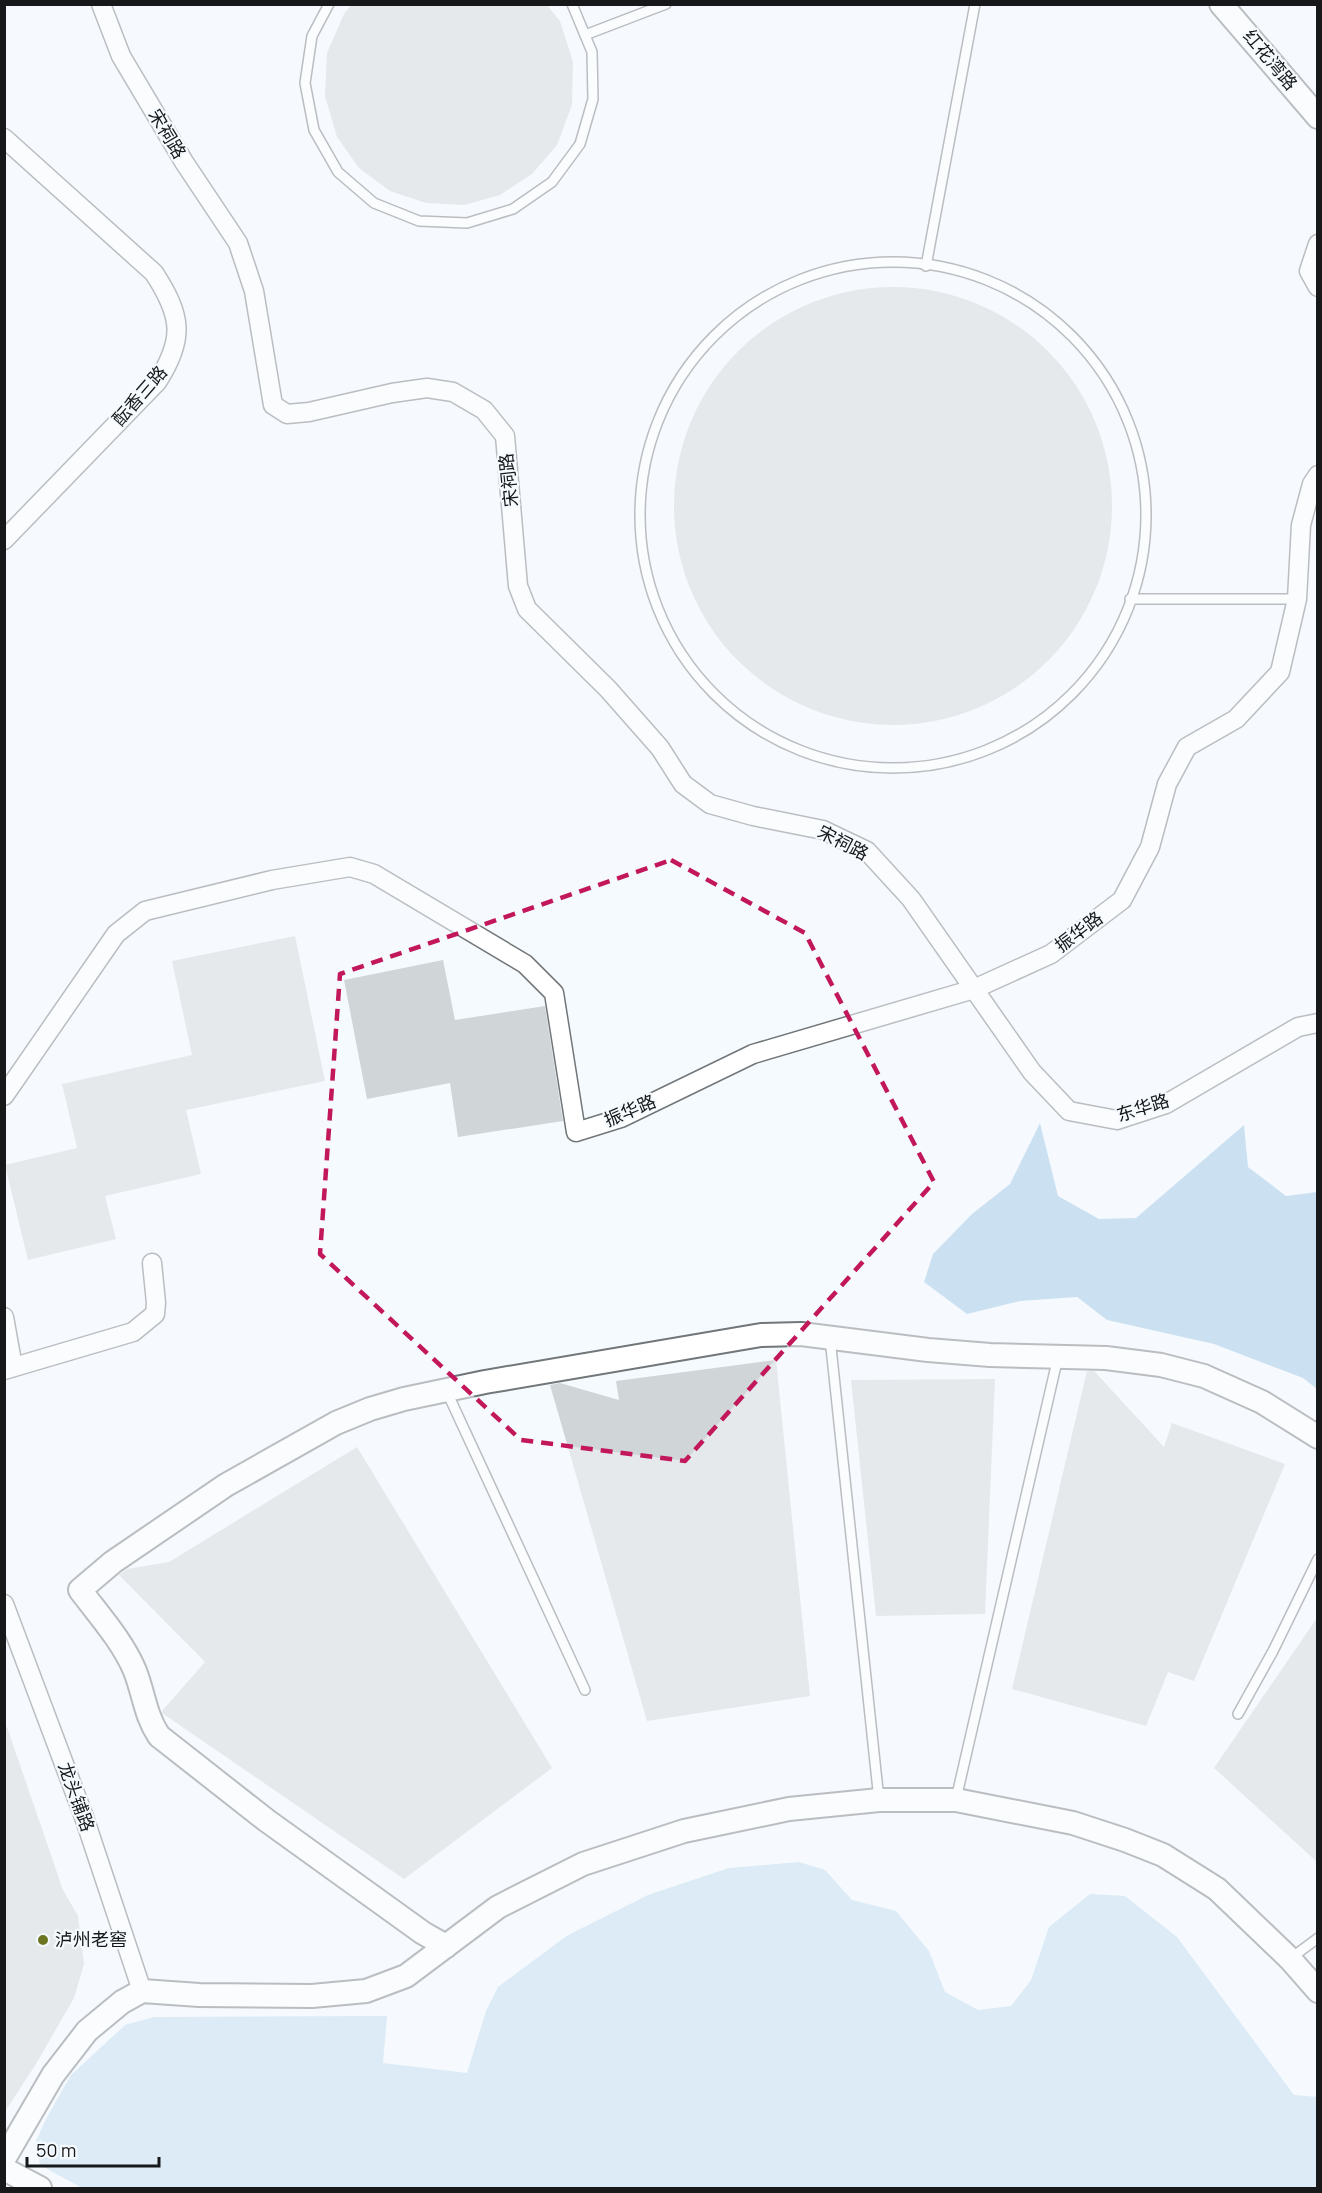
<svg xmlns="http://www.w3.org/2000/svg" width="1322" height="2193" font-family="Manrope,'Noto Sans SC',sans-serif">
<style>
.green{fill:#bdd9ed}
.forest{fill:#98c4e4}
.building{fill:#d0d5d8}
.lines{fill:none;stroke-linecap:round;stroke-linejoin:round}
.service-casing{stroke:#717679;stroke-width:12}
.minor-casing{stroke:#717679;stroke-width:21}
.tertiary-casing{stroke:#717679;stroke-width:26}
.service{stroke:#fff;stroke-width:9}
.minor{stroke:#fff;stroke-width:18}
.tertiary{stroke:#fff;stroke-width:22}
.marked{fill:none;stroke:#c2185b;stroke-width:4.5;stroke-dasharray:12 8;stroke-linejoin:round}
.poi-dot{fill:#6c7520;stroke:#f5fafe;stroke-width:2}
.labels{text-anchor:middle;stroke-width:4.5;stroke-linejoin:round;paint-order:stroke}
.street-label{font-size:18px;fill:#161819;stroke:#f5fafe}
.poi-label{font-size:18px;fill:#161819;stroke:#f5fafe;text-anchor:start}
</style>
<rect width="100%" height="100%" fill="#f5fafe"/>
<path class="green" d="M799 1862 825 1870 852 1900 896 1911 929 1951 945 1992 978 2010 1011 2006 1031 1980 1049 1927 1090 1894 1125 1896 1177 1937 1294 2095 1317 2097V2188H82L40 2165 36 2141 46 2119 71 2075 125 2025 154 2017 387 2016 383 2063 467 2073 486 2011 498 1987 568 1935 648 1895 729 1868Z"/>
<path class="forest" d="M1040 1123 1058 1196 1099 1219 1136 1218 1244 1125 1248 1167 1286 1196 1317 1192V1389L1303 1378 1214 1344 1107 1320 1077 1297 1020 1301 967 1314 924 1282 933 1254 972 1214 1010 1184Z"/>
<g class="building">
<path d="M352 4H546L560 21 573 62 572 105 557 145 532 174 500 195 464 205 426 203 390 191 359 168 337 137 325 96 327 53 344 14Z"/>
<circle cx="893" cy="506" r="219"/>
<path d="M295 936 325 1081 186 1110 201 1174 105 1196 116 1239 28 1260 5 1165 77 1148 62 1084 192 1055 172 961Z"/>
<path d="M443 960 455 1020 545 1006 563 1121 458 1137 450 1083 367 1099 344 980Z"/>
<path d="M776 1360 810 1696 647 1721 550 1385 560 1383 619 1400 616 1381Z"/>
<path d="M1087 1371H1094L1164 1447 1172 1423 1285 1464 1194 1681 1168 1672 1146 1726 1012 1689Z"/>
<path d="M995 1379 985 1614 876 1616 851 1380Z"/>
<path d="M357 1447 552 1768 404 1879 162 1713V1711L205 1662 119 1575 127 1569 169 1562Z"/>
<path d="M1317 1618V1862L1214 1768Z"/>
<path d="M4 1727H7L63 1890 78 1916 84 1964 74 1998 36 2064 4 2113Z"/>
</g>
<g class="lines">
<defs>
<g id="service">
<path d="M329 4 312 36 305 83 314 130 338 172 374 203 419 221 467 223 513 209 552 182 580 144 593 99 592 52 572 4"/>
<path d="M585 35 666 4"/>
<circle cx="893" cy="515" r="253"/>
<path d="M926 266 975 4"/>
<path d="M1130 599H1297"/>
<path d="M830 1338 879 1800"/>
<path d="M446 1390 585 1690"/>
<path d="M1238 1714 1273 1651 1318 1559"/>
<path d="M956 1799 1058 1357"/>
<path d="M1291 1958 1318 1938"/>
</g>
<g id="minor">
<path d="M101 4 121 56 184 162 238 243 254 291 273 405 287 414 309 412 392 393 427 388 453 392 484 410 505 436 518 586 527 609 608 689 660 748 683 784 710 804 753 816 823 830 867 851 911 899 1032 1072 1069 1111 1117 1120 1166 1104 1298 1027 1318 1023"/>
<path d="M4 138 154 273C182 316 185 339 157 382L4 540"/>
<path d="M1318 244 1309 271 1318 287"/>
<path d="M4 1096 116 934 145 911 272 880 350 867 374 874 525 964 554 993 576 1132 621 1118 753 1054 974 989 1051 954 1122 900 1150 847 1167 784 1187 747 1236 719 1280 672 1297 599 1301 525 1312 484 1318 475"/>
<path d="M4 1317 13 1367"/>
<path d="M4 1370 133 1332 155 1314 156 1303 152 1263"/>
<path d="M4 1604 84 1817 142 1991"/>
</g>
<g id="tertiary">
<path d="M1221 4 1318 117"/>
<path d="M446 1946 423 1933 266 1820 159 1736C145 1715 144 1694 135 1671 123 1642 99 1615 80 1590L113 1562 226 1485 336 1423 370 1409 404 1399 485 1382 761 1335 801 1334 928 1350 990 1355 1106 1358 1161 1365 1204 1376 1262 1402 1318 1437"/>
<path d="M4 2159 53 2075 87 2031 122 2002 142 1991 199 1995 312 1996 366 1991 406 1976 498 1907 583 1864 684 1831 789 1809 879 1800H956L1073 1823 1125 1840 1163 1855 1217 1889 1290 1959 1318 1991"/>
<path d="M4 2169 40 2188"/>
</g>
</defs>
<use href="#service" class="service-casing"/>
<use href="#minor" class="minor-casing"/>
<use href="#tertiary" class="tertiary-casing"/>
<use href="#service" class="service"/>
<use href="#minor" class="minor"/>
<use href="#tertiary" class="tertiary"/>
</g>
<path d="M0 0H1322V2193H0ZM671 860 805 933 934 1182 685 1461 521 1440 320 1254 340 974Z" fill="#f5fafe" fill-opacity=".55" fill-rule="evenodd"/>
<path class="marked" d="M671 860 805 933 934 1182 685 1461 521 1440 320 1254 340 974Z"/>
<circle class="poi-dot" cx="43" cy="1940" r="6"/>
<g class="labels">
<g class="street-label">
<text transform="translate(1270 60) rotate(50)" y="6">红花湾路</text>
<text transform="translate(167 134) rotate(59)" y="6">宋祠路</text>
<text transform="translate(140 396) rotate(-49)" y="6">酝香三路</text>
<text transform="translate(509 480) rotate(-96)" y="6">宋祠路</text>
<text transform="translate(843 843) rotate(27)" y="6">宋祠路</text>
<text transform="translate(1079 932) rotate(-37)" y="6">振华路</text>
<text transform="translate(1143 1108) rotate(-17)" y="6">东华路</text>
<text transform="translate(630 1111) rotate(-23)" y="6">振华路</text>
<text transform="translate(76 1797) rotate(70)" y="6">龙头铺路</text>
</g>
<g class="poi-label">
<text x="55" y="1946">泸州老窖</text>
</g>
</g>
<rect width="1322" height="2193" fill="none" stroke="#161819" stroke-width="12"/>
<path d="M27 2157v9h132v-9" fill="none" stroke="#161819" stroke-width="3"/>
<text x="36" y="2157" font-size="18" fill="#161819" stroke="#f5fafe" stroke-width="4.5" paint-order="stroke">50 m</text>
</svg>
